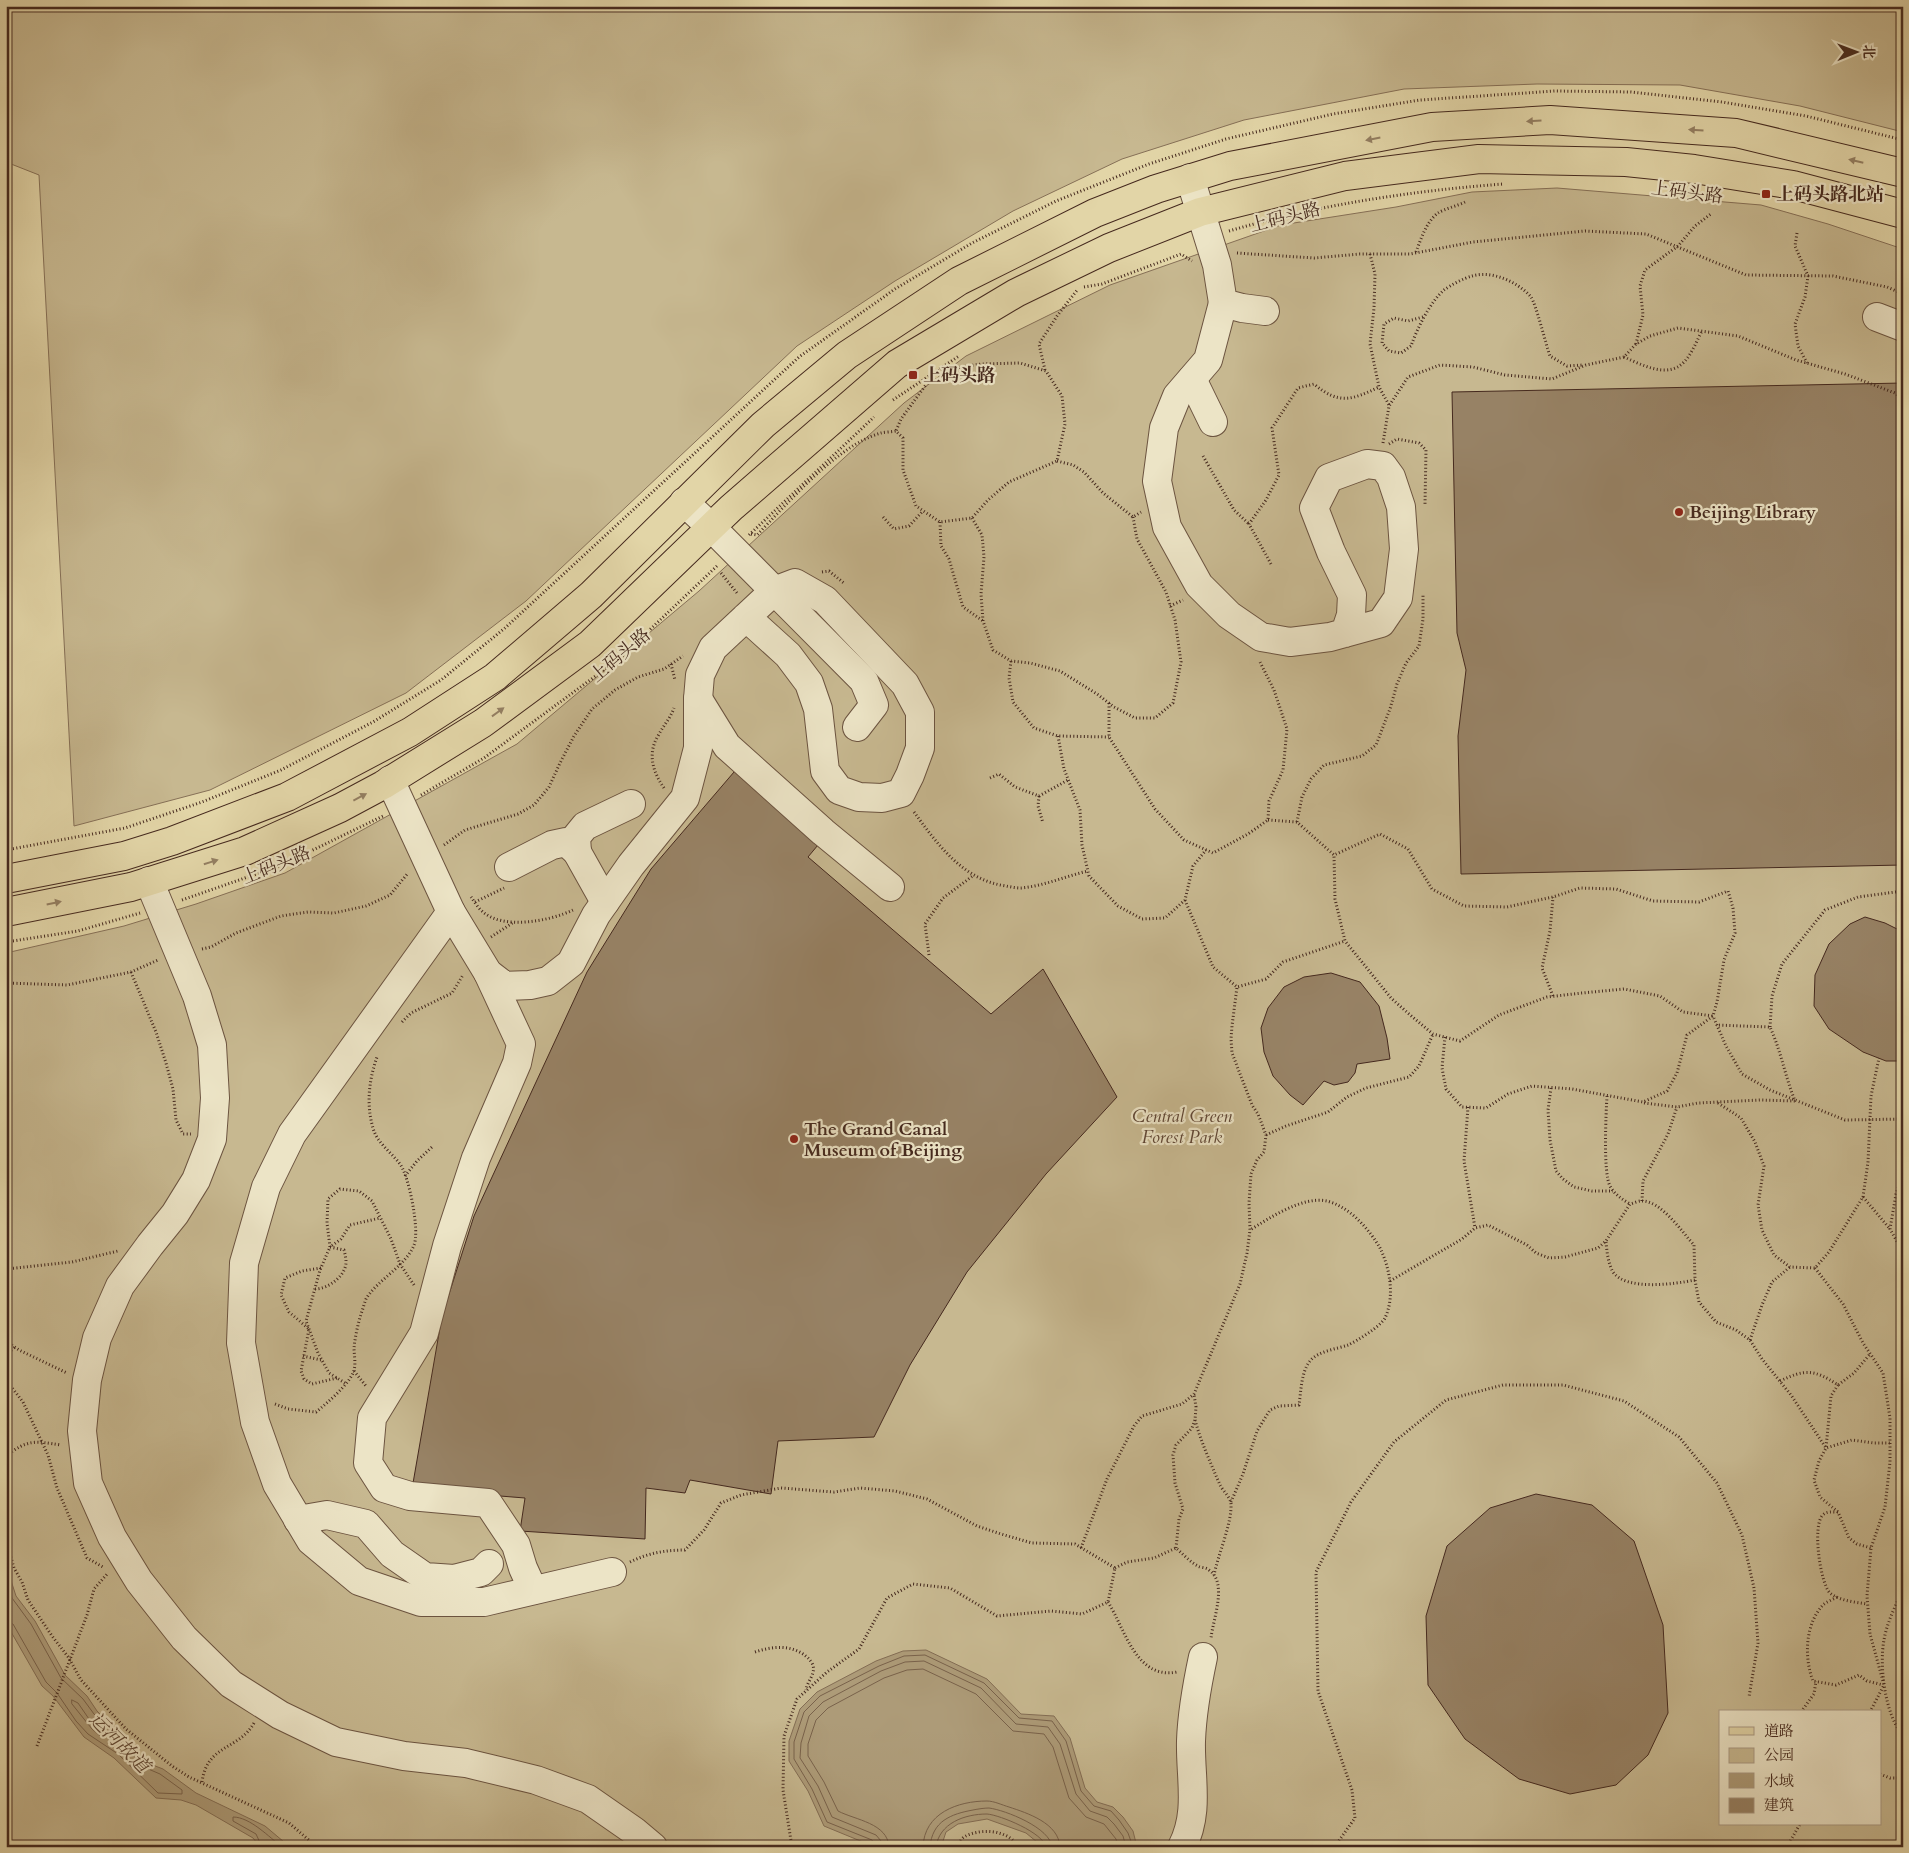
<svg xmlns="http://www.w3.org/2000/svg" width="1909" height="1853" font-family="Cardo,'Noto Serif SC',serif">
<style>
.green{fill:#c7b890;stroke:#867057;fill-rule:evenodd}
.water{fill:#ad9b78;stroke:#836d54}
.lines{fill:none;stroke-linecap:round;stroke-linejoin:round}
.shore{stroke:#79624b;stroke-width:1}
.building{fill:#978265;stroke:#45291e}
.minor-casing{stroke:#6c5440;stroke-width:30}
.major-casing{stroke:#45291e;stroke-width:30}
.path{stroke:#45291e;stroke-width:3;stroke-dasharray:1 2.5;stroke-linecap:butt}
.minor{stroke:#ece4c6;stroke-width:28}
.major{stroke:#e2d5a7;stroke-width:28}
.oneway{fill:#947f62}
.poi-dot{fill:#8f2418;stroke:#ece4c6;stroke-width:2}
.labels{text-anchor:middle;stroke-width:4.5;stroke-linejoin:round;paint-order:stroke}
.street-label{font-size:18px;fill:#45291e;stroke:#ece4c6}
.poi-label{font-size:18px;font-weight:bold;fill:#45291e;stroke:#ece4c6;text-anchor:start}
.park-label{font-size:18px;font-style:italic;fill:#5f4635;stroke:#ece4c6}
.water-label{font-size:19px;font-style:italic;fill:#5f4634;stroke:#ece4c6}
</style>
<rect width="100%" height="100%" fill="#e2d5a7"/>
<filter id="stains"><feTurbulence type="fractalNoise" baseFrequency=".004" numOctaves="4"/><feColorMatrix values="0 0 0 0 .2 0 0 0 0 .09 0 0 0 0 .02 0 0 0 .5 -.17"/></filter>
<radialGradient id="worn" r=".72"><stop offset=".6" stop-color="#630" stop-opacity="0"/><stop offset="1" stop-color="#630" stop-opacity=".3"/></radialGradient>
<g class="green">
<path d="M6 6H1903V132L1800 106 1680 85 1537 84 1404 89 1244 120 1122 159 1013 211 895 281 797 346 526 601 406 693 210 790 74 826 39 175 6 162Z"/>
<path d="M1557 188 1761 205 1828 224 1903 249V1847H6V953L124 926 196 904 285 873 517 744 699 591 904 403 966 356 1110 285 1281 225 1396 207 1472 192ZM1720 1712H1880V1824H1720Z"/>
</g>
<g class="water">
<path d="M6 1565 16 1596 35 1621 65 1675 87 1696 97 1711 143 1758 150 1764 163 1769 196 1793 265 1826 290 1847H260L253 1838 196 1805 181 1800 156 1798 114 1758 84 1737 53 1696 42 1686 6 1623Z"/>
<path d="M926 1650 987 1679 1021 1714 1054 1716 1070 1738 1085 1788 1097 1802 1113 1807 1123 1817 1133 1831 1136 1843 1142 1847H1043L1026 1833 987 1819 958 1824 946 1832 941 1847H875L824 1826 808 1791 789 1761V1741L800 1709 817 1692 876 1661 903 1651Z"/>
</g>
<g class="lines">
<g class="shore">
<path d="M6 1578 12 1598 31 1624 61 1678 83 1699 94 1714 146 1768 160 1774 182 1790V1794L158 1793 118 1754 88 1734 76 1721 57 1693 46 1682 13 1624 6 1621"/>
<path d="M72 1700 78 1703 89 1719 103 1731 102 1735H99L92 1729 72 1704Z"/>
<path d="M262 1847 256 1834 233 1821V1817C250 1817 269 1837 282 1847"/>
<path d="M876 1847 872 1840 827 1822 812 1789 794 1759V1742L804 1712 820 1696 879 1666 904 1656 925 1655 984 1683 1019 1718 1052 1721 1066 1741 1081 1791 1094 1806 1111 1811 1119 1820 1128 1833 1133 1847"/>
<path d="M882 1847 881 1841 876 1835 832 1817 818 1786 800 1758 801 1743 809 1716 823 1702 881 1671 905 1662 924 1661 981 1688 1016 1724 1048 1727 1060 1744 1076 1794 1090 1811 1107 1817 1114 1824 1123 1836 1126 1847"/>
<path d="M889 1847C888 1823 855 1820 838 1811L824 1782 808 1756V1744L816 1720 828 1708 884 1678 907 1670 923 1669 976 1694 1013 1731 1044 1734 1053 1747 1069 1798 1086 1817 1104 1824 1116 1839 1118 1847"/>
<path d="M923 1847C924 1813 958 1801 987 1801 994 1801 1002 1805 1009 1807 1027 1813 1059 1823 1060 1847"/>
<path d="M930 1847C932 1821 951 1814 973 1810 978 1809 984 1808 989 1808 1005 1810 1051 1828 1052 1847"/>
<path d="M936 1847C939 1823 965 1814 987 1814 1000 1815 1044 1833 1046 1847"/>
</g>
</g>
<g class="building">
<path d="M1903 383V865L1461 874 1458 736 1466 670 1457 633 1452 392Z"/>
<path d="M740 765 823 839 808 857 991 1014 1043 969 1117 1097 1046 1174 967 1272 910 1365 874 1437 778 1441 771 1494 690 1480 685 1493 646 1488 645 1539 520 1531 525 1498 412 1489 442 1316 474 1216 587 972 651 869Z"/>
<path d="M1865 917 1885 923 1903 932V1061H1886L1863 1052 1829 1029 1814 1006 1815 975 1829 944 1850 924Z"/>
<path d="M1331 973 1360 982 1379 1006 1387 1038 1390 1059 1357 1064 1355 1073 1348 1082 1334 1085 1324 1081 1303 1105 1290 1095 1273 1076 1264 1052 1261 1028 1268 1008 1284 987 1304 977Z"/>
<path d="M1536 1494 1592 1505 1634 1541 1663 1625 1668 1713 1648 1755 1616 1785 1570 1794 1519 1779 1465 1739 1428 1685 1426 1616 1447 1546 1490 1508Z"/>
</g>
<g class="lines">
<defs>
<g id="minor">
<path d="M1190 178 1217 265 1223 303 1242 308 1265 311"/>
<path d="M1223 303 1208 360 1177 396 1164 428 1157 481 1167 527 1199 585 1229 615 1261 637 1290 642 1330 637 1381 623 1398 598 1404 549 1401 507 1391 477 1383 466 1367 464 1329 478 1314 508 1331 552 1352 595 1351 615 1345 633"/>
<path d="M1877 317 1903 327"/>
<path d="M1192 379 1213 422"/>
<path d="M684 502 711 527 864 681 874 705 857 727"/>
<path d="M698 699 727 746 823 832 890 887"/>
<path d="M390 780 451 912 292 1134 266 1187 244 1263 241 1343 255 1422 277 1484 311 1541 359 1581 421 1602H484L612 1572"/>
<path d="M577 852 576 837 585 826 631 804"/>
<path d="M509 867 552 845 566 842 577 852 605 902"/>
<path d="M149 881 197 996 212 1045 215 1098 212 1139 196 1180 175 1214 150 1245 120 1286 97 1338 87 1380 82 1431 88 1483 112 1537 139 1581 184 1638 231 1684 280 1715 336 1742 404 1756 466 1763 536 1780 588 1799 634 1831 653 1847"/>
<path d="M451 912 488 973 505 986 530 985 548 981 571 963 596 915 631 865 685 798 698 748V699L700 675 713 648 774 591 795 583 825 600 905 684 920 712V748L910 775 901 793 882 798 859 797 839 790 825 771 818 709 809 683 788 655 746 617"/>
<path d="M488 973 521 1044 517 1063 476 1158 447 1246 424 1333 372 1418 368 1463 384 1488 410 1496 488 1503 516 1545 523 1568 533 1590"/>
<path d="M298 1520 327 1515 366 1524 392 1554 425 1577 454 1579 481 1572 489 1564"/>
<path d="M1182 1847C1200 1812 1190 1778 1191 1741 1192 1712 1197 1685 1203 1657"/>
</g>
<g id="major">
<path d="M6 879 124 856 172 841 287 797 410 732 495 677 591 595 763 425 847 355 959 281 1095 213 1156 189 1230 166 1432 127 1550 120 1736 133 1903 173"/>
<path d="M6 912 131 887 245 851 340 808 383 785 483 723 590 644 731 508 897 364 1016 293 1109 248 1200 212 1345 176 1479 159 1626 162 1694 169 1793 185 1903 214"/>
</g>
</defs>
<use href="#minor" class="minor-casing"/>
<use href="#major" class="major-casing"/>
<g class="path">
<path d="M1229 231C1318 205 1410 191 1503 184"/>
<path d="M1797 233 1795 246 1808 276 1805 297 1795 324 1798 346 1807 363"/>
<path d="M1416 252C1421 239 1426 222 1438 213 1444 209 1457 206 1465 202"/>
<path d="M1237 253 1314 258 1360 254H1410L1473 242 1585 231 1646 234 1746 275 1833 276 1887 287 1903 294"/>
<path d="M1370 254 1375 274 1374 308 1370 344 1379 387 1389 405"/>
<path d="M1084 287 1102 284 1181 254 1192 261"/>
<path d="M1423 317 1408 321 1394 318 1384 324 1382 343 1389 351 1401 353 1411 346C1417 329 1430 302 1444 290 1451 285 1464 278 1472 276 1492 270 1518 282 1531 297 1536 304 1546 345 1550 356L1567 366 1583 365"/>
<path d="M1636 344 1643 315 1640 286 1645 270 1678 246 1695 226 1712 213"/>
<path d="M1624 357C1642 365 1668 379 1684 362 1692 354 1697 340 1702 331"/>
<path d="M1045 370 1039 344 1057 316 1078 289"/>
<path d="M893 400 959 356"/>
<path d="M1383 443 1389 406 1408 377 1440 365 1473 367 1505 375 1552 379 1586 365 1624 357 1636 344 1650 336 1678 328 1738 336 1796 360 1845 374 1895 393 1903 400"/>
<path d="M1389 444 1397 439 1419 443 1426 450 1425 504"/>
<path d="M1203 456 1234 510 1249 524"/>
<path d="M1057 461 1073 465 1084 472 1103 493 1133 517 1141 512"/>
<path d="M883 517 894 529 909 526 923 511"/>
<path d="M972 518 982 535 984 557 981 594 983 621 993 650 1011 661 1030 663 1060 671 1097 694 1114 707 1135 718H1155L1173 703 1181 662 1175 620 1166 592 1137 539 1133 517"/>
<path d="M940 522 941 546 949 559 963 607 983 621"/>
<path d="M751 534 757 535C788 503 837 445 881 433 885 432 891 432 896 431L903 438V470L916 506 940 522 972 518 988 500 1009 482 1057 461 1065 424 1062 396 1046 371 1020 363 981 364 936 371 901 419 896 431"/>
<path d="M749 535 874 417"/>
<path d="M1271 564 1249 524 1266 500 1279 475 1272 428 1298 388 1314 384C1339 405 1352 400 1379 387"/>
<path d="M822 572 829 571 845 584"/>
<path d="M721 573 737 593"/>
<path d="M1170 606 1183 600"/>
<path d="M1011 661 1009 678 1013 702 1034 728 1058 736 1109 737"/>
<path d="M671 664 675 680"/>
<path d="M1109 703V737L1155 809 1184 840 1213 853 1248 834 1268 820 1269 801 1283 770 1287 729 1274 690 1259 660"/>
<path d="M1058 736 1064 769 1080 810 1082 845 1089 876 1118 906 1142 919 1165 918 1185 900 1193 866 1206 850"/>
<path d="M990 778 999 774 1015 787 1039 796 1068 780"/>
<path d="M664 788C653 772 647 754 658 736 663 726 670 719 674 708"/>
<path d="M421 795 484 758 620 658 718 565"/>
<path d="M1039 796 1038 806 1043 823"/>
<path d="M914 812C938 845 963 880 1006 886 1011 887 1016 888 1021 888 1044 886 1066 876 1088 871"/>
<path d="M1268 820 1297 822 1334 855 1380 834 1408 849 1432 889 1464 906 1507 907 1553 897 1580 888 1616 889 1653 901 1699 902 1728 891 1733 908 1735 933 1724 960 1717 1002 1713 1016 1683 1012 1660 996 1624 989 1582 993 1547 997 1499 1015 1460 1041 1433 1034 1409 1014 1391 998 1345 941 1335 899 1334 855"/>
<path d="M1297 822 1302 797 1311 779 1324 765 1362 756 1376 745 1390 709 1397 684 1406 663 1419 646 1423 619V595"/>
<path d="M444 845 465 830 518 814 534 805 549 787 560 763 574 736 592 709 615 690 638 677 664 669 683 656"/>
<path d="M6 850 125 828 202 802 281 770 373 722 441 680 505 628 799 357 895 289 972 243 1056 201 1149 164 1226 139 1333 114 1420 100 1555 91 1631 92 1722 102 1806 116 1903 140"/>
<path d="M471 897C474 901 478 908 483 912 504 930 550 921 573 910"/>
<path d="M182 900 282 865 383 816"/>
<path d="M1185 900 1213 967 1237 987 1266 979 1283 962 1345 941"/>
<path d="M475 902 504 888"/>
<path d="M491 937 514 922"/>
<path d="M6 942 78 931 140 913"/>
<path d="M202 949 211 947 236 933 281 916 308 912 334 913 366 906 390 895 408 873"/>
<path d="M929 955 925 924 943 898 974 875"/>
<path d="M131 972 156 1032 166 1063 173 1089 176 1120 183 1134H191"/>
<path d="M6 983 67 985 131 972 158 960"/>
<path d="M1553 996 1542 968 1550 931 1553 897"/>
<path d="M402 1022 411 1013 452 993 463 975"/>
<path d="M1770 1027 1772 996 1782 964 1825 910 1858 897 1903 891"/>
<path d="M1445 1037 1442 1068 1446 1089 1462 1107 1486 1108 1508 1094 1532 1086 1572 1089 1643 1102 1667 1091 1677 1073 1687 1035 1713 1016 1726 1046 1742 1074 1770 1090 1845 1120 1903 1119"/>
<path d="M1551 1088 1548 1110 1550 1140 1556 1171 1563 1179 1574 1187 1592 1191H1613"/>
<path d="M1607 1096C1606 1113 1603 1173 1610 1186 1615 1195 1622 1199 1630 1204"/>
<path d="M1644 1103 1677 1107 1698 1103 1760 1100 1795 1101C1785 1076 1781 1051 1770 1027L1716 1025"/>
<path d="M1718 1103 1741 1118 1755 1142 1764 1166 1758 1205 1762 1230 1774 1255 1790 1267 1815 1268 1829 1252 1863 1197 1890 1229"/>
<path d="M1468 1107 1464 1161 1475 1228"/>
<path d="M1266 1135 1286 1126 1328 1112 1347 1097 1366 1088 1409 1077 1419 1066 1433 1034"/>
<path d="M1903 1174 1896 1194 1890 1229 1903 1252"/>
<path d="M405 1176 417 1161 432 1147"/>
<path d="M1863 1197 1868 1162 1871 1096 1879 1058"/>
<path d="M1642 1201 1643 1181 1668 1134 1677 1107"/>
<path d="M1606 1242C1607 1252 1608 1263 1613 1272 1626 1291 1675 1284 1695 1280"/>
<path d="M321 1268 302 1271 285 1278 281 1295 289 1312 309 1329 301 1371 304 1379 312 1384 337 1378"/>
<path d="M1815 1268 1843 1304 1863 1343 1883 1373 1890 1418V1462L1885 1507 1871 1548 1867 1596 1870 1634 1884 1685 1870 1712"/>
<path d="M6 1269 72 1262 118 1251"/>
<path d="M1390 1281 1462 1239 1475 1228 1488 1225 1527 1245 1536 1253 1549 1258 1565 1257 1598 1248 1606 1241 1630 1204C1634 1203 1638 1201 1641 1201 1661 1200 1682 1232 1694 1245L1695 1280 1699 1302 1716 1322 1736 1330 1750 1340 1762 1359 1791 1395 1826 1448 1852 1440 1874 1443H1890"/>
<path d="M315 1289C328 1289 346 1276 346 1262 346 1258 345 1254 344 1250L330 1247 341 1239 350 1225 380 1218"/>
<path d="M1750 1340 1762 1305 1772 1282 1790 1267"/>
<path d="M6 1341 19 1350 67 1373"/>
<path d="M6 1355 15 1347"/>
<path d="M303 1356 321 1360"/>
<path d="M354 1371 366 1386"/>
<path d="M6 1380 23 1402 48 1455 57 1488 87 1558 103 1567"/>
<path d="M1780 1381C1805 1369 1814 1369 1838 1385L1854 1373 1870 1354"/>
<path d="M345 1383 329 1373 318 1353 306 1321 320 1270 330 1247 327 1223 328 1199 340 1189 359 1191 372 1201 391 1239 400 1264 414 1285"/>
<path d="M1838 1385 1831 1396 1826 1448 1819 1461 1814 1480 1820 1497 1838 1512 1849 1538 1857 1544 1871 1548"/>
<path d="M275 1404 288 1409 316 1412C326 1404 351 1383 354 1370 356 1364 354 1354 354 1348 355 1337 358 1324 361 1314 363 1309 364 1304 366 1299 377 1280 406 1266 414 1245 420 1231 409 1176 400 1164 391 1152 377 1143 373 1128 366 1104 369 1080 377 1057"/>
<path d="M1195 1420C1201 1442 1211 1464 1220 1485 1223 1491 1231 1498 1231 1504 1232 1523 1218 1555 1214 1575"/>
<path d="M6 1456C28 1439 35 1441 61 1445"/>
<path d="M1231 1502 1243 1474 1257 1431 1270 1410 1279 1406 1299 1405C1301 1392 1301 1372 1310 1361 1318 1351 1337 1349 1348 1345 1357 1341 1381 1326 1385 1318 1395 1297 1390 1268 1380 1248 1369 1229 1350 1207 1327 1201 1303 1196 1271 1217 1250 1230"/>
<path d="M1838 1512C1832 1512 1827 1511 1823 1515 1812 1524 1820 1583 1830 1593 1840 1601 1855 1602 1867 1604"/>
<path d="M6 1540 14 1568 22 1582 28 1600 52 1636 69 1658 81 1680 126 1729 172 1766 189 1777 289 1823 310 1841 314 1847"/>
<path d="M1081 1548 1107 1479 1134 1426 1142 1416 1182 1404 1194 1394 1240 1284 1247 1253 1250 1230 1249 1203 1251 1174 1257 1160 1264 1152 1266 1135 1258 1114 1252 1105 1232 1053 1231 1039 1232 1026 1237 987"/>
<path d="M1176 1548 1179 1519 1183 1509 1175 1483 1173 1455 1176 1445 1192 1428 1195 1420 1196 1407 1194 1394"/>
<path d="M630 1562C648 1553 666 1550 685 1550L704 1530 721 1503 741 1495 781 1488 834 1492 860 1488 895 1491 927 1499 977 1526 1001 1534 1032 1543 1075 1544 1115 1568"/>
<path d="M1115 1568 1127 1562 1154 1558 1176 1548C1183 1554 1190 1562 1198 1566 1201 1568 1206 1567 1209 1570 1228 1583 1213 1619 1211 1638"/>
<path d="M1903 1589C1896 1605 1887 1622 1884 1640 1879 1665 1885 1716 1903 1735"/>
<path d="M1837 1597C1832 1600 1826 1602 1823 1605 1805 1624 1804 1658 1813 1681L1836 1685 1859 1675 1867 1681 1883 1685"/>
<path d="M1108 1602C1125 1629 1136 1680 1177 1672"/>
<path d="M755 1652C773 1646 793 1644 808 1658 811 1661 815 1666 813 1672 812 1678 807 1683 806 1690"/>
<path d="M1801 1712 1814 1694 1816 1681"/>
<path d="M37 1746 87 1615 94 1589 108 1573"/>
<path d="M1880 1774 1890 1778H1903"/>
<path d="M202 1782C207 1744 239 1750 254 1723"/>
<path d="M792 1847 783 1790 784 1736 797 1699 827 1672 859 1649 887 1598 913 1584 950 1588 997 1616 1051 1611 1082 1614 1108 1602 1115 1568"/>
<path d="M957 1847C959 1844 961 1839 964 1837 979 1828 1009 1829 1018 1847"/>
<path d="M1336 1847 1338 1842 1355 1818 1352 1790 1318 1691 1316 1572 1351 1502 1394 1442 1446 1400 1503 1385H1563L1624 1401 1679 1437 1717 1483 1742 1535 1754 1588 1758 1643 1749 1697"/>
<path d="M1787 1847 1800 1824"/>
</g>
<use href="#minor" class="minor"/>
<use href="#major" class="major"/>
</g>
<defs><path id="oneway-solid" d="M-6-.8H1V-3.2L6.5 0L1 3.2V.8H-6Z" transform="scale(1.25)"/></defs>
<g class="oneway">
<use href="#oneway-solid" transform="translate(1534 121) rotate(177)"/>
<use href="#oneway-solid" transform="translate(1696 130) rotate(-176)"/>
<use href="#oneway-solid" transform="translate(1373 139) rotate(169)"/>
<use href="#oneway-solid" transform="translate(1856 161) rotate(-167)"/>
<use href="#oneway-solid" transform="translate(498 712) rotate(-36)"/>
<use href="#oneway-solid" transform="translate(360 797) rotate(-28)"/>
<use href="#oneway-solid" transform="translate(211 862) rotate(-17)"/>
<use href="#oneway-solid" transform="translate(54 903) rotate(-12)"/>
</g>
<g class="poi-dot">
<rect x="1761" y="189" width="10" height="10" rx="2.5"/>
<rect x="908" y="370" width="10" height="10" rx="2.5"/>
<circle cx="1679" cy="512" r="5"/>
<circle cx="794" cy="1139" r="5"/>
</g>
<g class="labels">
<g class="street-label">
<text transform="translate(1687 192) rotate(7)" y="6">上码头路</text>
<text transform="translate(1285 217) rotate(-14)" y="6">上码头路</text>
<text transform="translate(620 655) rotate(-40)" y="6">上码头路</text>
<text transform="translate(276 865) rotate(-22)" y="6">上码头路</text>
</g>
<g class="poi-label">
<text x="1776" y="200">上码头路北站</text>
<text x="923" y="381">上码头路</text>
<text x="1689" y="518">Beijing Library</text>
<text x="804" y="1135">The Grand Canal<tspan x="804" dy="21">Museum of Beijing</tspan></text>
</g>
<g class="park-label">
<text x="1182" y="1122">Central Green<tspan x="1182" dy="21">Forest Park</tspan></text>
</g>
<g class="water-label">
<text transform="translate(120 1742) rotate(45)" y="7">运河故道</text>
</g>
</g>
<rect width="1909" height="1853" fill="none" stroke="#e2d5a7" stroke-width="25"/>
<rect x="8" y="8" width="1894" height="1838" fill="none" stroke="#45291e" stroke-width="2.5"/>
<rect x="12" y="12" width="1884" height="1828" fill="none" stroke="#45291e"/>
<rect x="1719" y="1710" width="162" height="115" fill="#ece4c6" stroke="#a99983"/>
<rect x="1729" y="1727" width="25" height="8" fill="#e2d5a7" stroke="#a99983"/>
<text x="1764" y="1736" font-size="15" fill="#45291e">道路</text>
<rect x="1729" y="1748" width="25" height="15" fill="#c7b890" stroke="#a99983"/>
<text x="1764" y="1760" font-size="15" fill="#45291e">公园</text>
<rect x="1729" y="1773" width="25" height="15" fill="#ad9b78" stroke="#a99983"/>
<text x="1764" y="1786" font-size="15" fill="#45291e">水域</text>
<rect x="1729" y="1798" width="25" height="15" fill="#978265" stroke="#a99983"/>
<text x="1764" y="1810" font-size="15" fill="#45291e">建筑</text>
<g transform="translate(1856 52) rotate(89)" stroke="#ece4c6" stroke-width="4" paint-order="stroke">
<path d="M0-4L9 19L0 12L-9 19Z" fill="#45291e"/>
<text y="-8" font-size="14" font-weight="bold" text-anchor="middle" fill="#45291e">北</text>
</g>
<rect width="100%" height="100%" filter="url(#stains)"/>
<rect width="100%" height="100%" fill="url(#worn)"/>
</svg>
